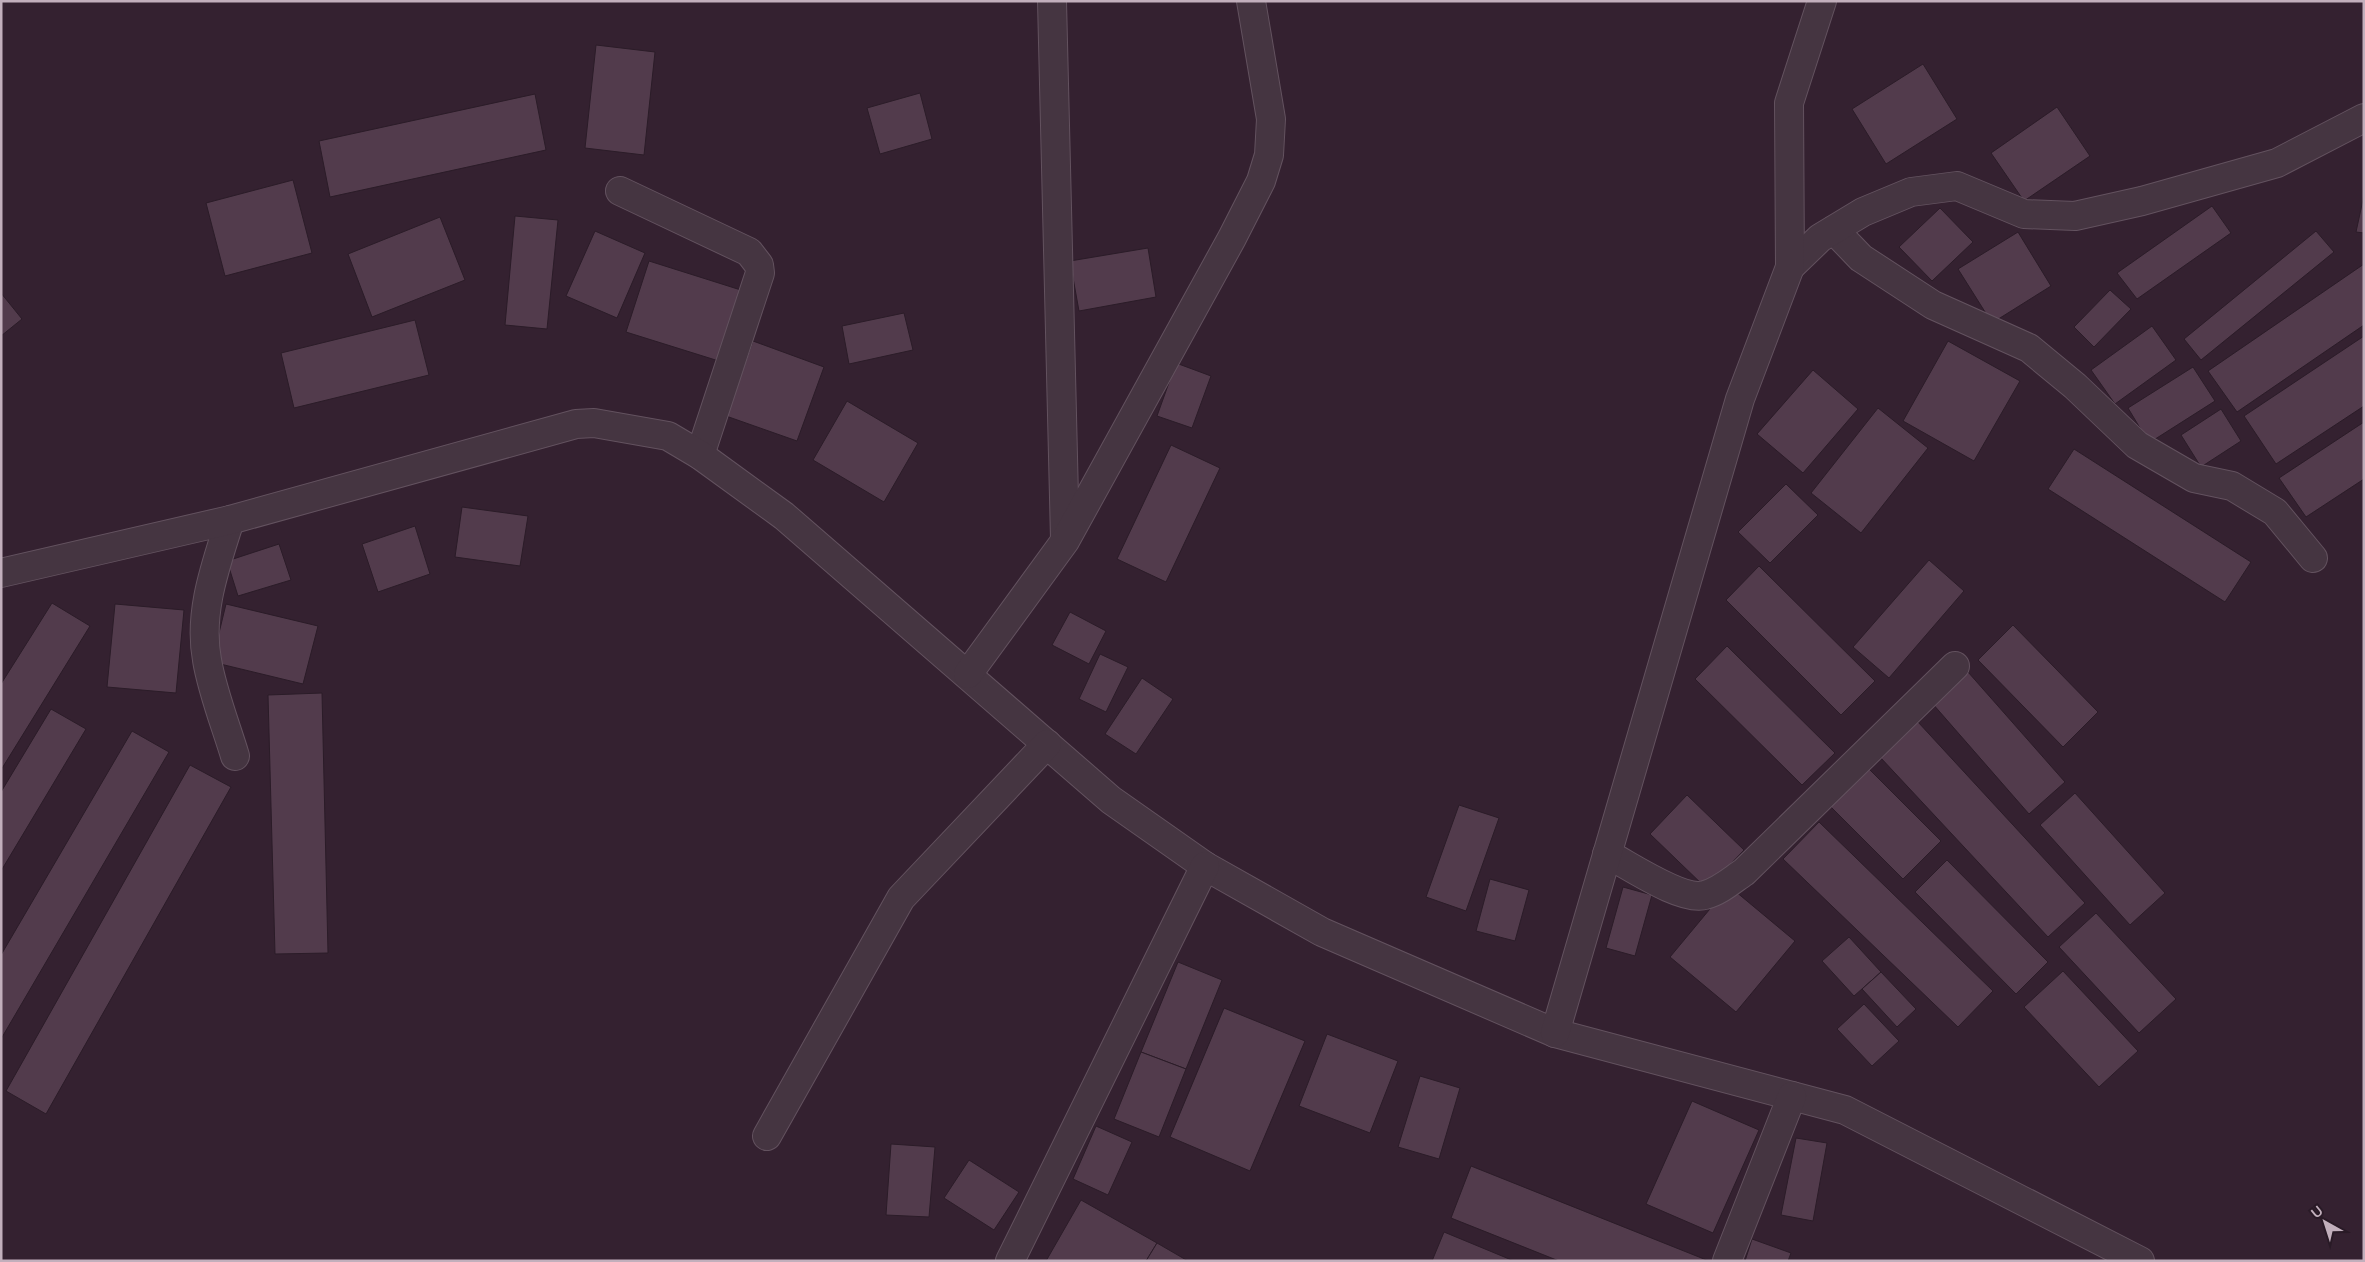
<svg xmlns="http://www.w3.org/2000/svg" width="2365" height="1262" font-family="Mulish,sans-serif">
<style>
.building{fill:#523b4c;stroke:#2b1c28}
.lines{fill:none;stroke-linecap:round;stroke-linejoin:round}
.minor-casing{stroke:#63525f;stroke-width:30}
.minor{stroke:#453541;stroke-width:28}
</style>
<rect width="100%" height="100%" fill="#342130"/>
<g class="building">
<path d="M596 45 655 52 644 155 585 148Z"/>
<path d="M1923 64 1957 119 1886 164 1852 109Z"/>
<path d="M920 93 932 139 880 154 867 108Z"/>
<path d="M535 94 546 150 330 197 319 141Z"/>
<path d="M2057 107 2090 156 2024 201 1991 153Z"/>
<path d="M293 180 312 253 225 276 206 203Z"/>
<path d="M2364 195V233L2356 232Z"/>
<path d="M2212 206 2231 233 2137 299 2117 273Z"/>
<path d="M1940 208 1973 242 1932 281 1899 247Z"/>
<path d="M515 216 558 220 547 329 505 325Z"/>
<path d="M440 217 465 280 372 317 348 254Z"/>
<path d="M595 231 645 253 617 318 566 296Z"/>
<path d="M2316 231 2334 252 2201 360 2184 339Z"/>
<path d="M2018 232 2051 286 1992 323 1958 269Z"/>
<path d="M1148 248 1156 297 1079 311 1070 261Z"/>
<path d="M649 261 744 291 722 362 626 332Z"/>
<path d="M2364 264V325L2237 412 2208 371Z"/>
<path d="M2110 290 2131 309 2094 347 2074 327Z"/>
<path d="M1 293 22 319 1 336Z"/>
<path d="M904 313 913 350 849 364 842 326Z"/>
<path d="M415 320 429 375 294 408 281 353Z"/>
<path d="M2152 326 2176 360 2115 404 2091 370Z"/>
<path d="M2364 336V406L2276 464 2244 416Z"/>
<path d="M753 341 824 367 797 441 726 416Z"/>
<path d="M1948 341 2020 381 1974 461 1903 421Z"/>
<path d="M1176 363 1211 376 1192 428 1157 416Z"/>
<path d="M2193 367 2215 401 2149 443 2128 408Z"/>
<path d="M1813 370 1858 409 1803 473 1757 434Z"/>
<path d="M847 401 918 443 884 502 813 460Z"/>
<path d="M1878 408 1928 448 1861 533 1811 493Z"/>
<path d="M2221 409 2241 441 2201 467 2181 435Z"/>
<path d="M2364 422V479L2306 517 2279 478Z"/>
<path d="M1171 445 1220 468 1166 582 1117 559Z"/>
<path d="M2074 449 2251 562 2225 602 2048 489Z"/>
<path d="M1786 484 1818 515 1770 563 1738 532Z"/>
<path d="M462 507 528 516 520 566 455 557Z"/>
<path d="M415 526 430 574 378 592 362 544Z"/>
<path d="M279 544 291 580 238 596 227 561Z"/>
<path d="M1929 560 1964 591 1889 678 1853 647Z"/>
<path d="M1759 566 1875 681 1841 715 1726 600Z"/>
<path d="M52 603 90 626 1 770V684Z"/>
<path d="M115 604 184 610 176 693 107 687Z"/>
<path d="M226 604 318 626 303 684 212 662Z"/>
<path d="M1070 612 1106 631 1089 664 1052 645Z"/>
<path d="M2013 625 2098 712 2063 747 1978 660Z"/>
<path d="M1727 646 1835 753 1802 785 1695 679Z"/>
<path d="M1100 654 1128 667 1106 712 1079 699Z"/>
<path d="M1968 672 2065 782 2029 814 1932 703Z"/>
<path d="M1142 678 1173 699 1136 754 1105 734Z"/>
<path d="M322 693 328 953 275 954 268 695Z"/>
<path d="M51 709 86 729 1 871V792Z"/>
<path d="M1918 722 2085 903 2048 937 1880 757Z"/>
<path d="M132 731 169 752 1 1039V955Z"/>
<path d="M190 765 231 787 46 1114 6 1091Z"/>
<path d="M1865 765 1941 841 1903 879 1827 803Z"/>
<path d="M2075 793 2165 893 2130 925 2040 825Z"/>
<path d="M1687 795 1744 850 1707 889 1650 834Z"/>
<path d="M1459 805 1499 818 1466 911 1426 897Z"/>
<path d="M1819 822 1993 991 1958 1027 1783 859Z"/>
<path d="M1947 860 2048 962 2016 994 1915 892Z"/>
<path d="M1490 879 1529 890 1515 941 1476 931Z"/>
<path d="M1729 886 1795 941 1736 1012 1670 957Z"/>
<path d="M1623 887 1652 895 1635 956 1606 948Z"/>
<path d="M2096 913 2176 999 2139 1033 2059 947Z"/>
<path d="M1849 937 1881 972 1854 996 1822 961Z"/>
<path d="M1178 962 1222 980 1186 1069 1141 1052Z"/>
<path d="M2063 971 2138 1051 2099 1087 2024 1007Z"/>
<path d="M1881 972 1916 1009 1897 1027 1862 989Z"/>
<path d="M1864 1004 1899 1041 1872 1066 1837 1029Z"/>
<path d="M1224 1008 1305 1041 1250 1171 1170 1137Z"/>
<path d="M1327 1034 1398 1061 1370 1133 1299 1106Z"/>
<path d="M1141 1052 1186 1069 1159 1137 1114 1119Z"/>
<path d="M1420 1076 1460 1088 1439 1159 1398 1147Z"/>
<path d="M1692 1101 1759 1130 1713 1233 1646 1204Z"/>
<path d="M1096 1126 1132 1142 1108 1195 1073 1179Z"/>
<path d="M1796 1138 1827 1143 1813 1221 1781 1215Z"/>
<path d="M891 1144 935 1147 929 1217 886 1215Z"/>
<path d="M969 1160 1019 1192 994 1230 944 1198Z"/>
<path d="M1471 1166 1709 1261H1559L1451 1218Z"/>
<path d="M1081 1200 1157 1243 1146 1261H1046Z"/>
<path d="M1444 1232 1514 1261H1432Z"/>
<path d="M1752 1239 1791 1253 1788 1261H1745Z"/>
<path d="M1157 1243 1188 1261H1146Z"/>
</g>
<g class="lines">
<defs>
<g id="minor">
<path d="M1052 1 1065 539"/>
<path d="M620 191 749 252 759 265 760 273 700 455"/>
<path d="M1834 230 1861 258 1933 305 2029 348 2075 386 2137 445 2194 478 2232 486 2275 512 2313 558"/>
<path d="M1790 267 1820 238 1863 212 1911 192 1957 186 2024 214 2075 216 2142 201 2277 163 2364 118"/>
<path d="M230 520C216 565 198 612 207 660 212 691 226 726 235 756"/>
<path d="M1 573 230 520 576 424 594 423 668 436 700 455 784 516 1111 800 1205 866 1322 932 1555 1033 1845 1110 2140 1261"/>
<path d="M968 674 1065 541 1232 238 1261 181 1269 155 1271 119 1251 1"/>
<path d="M1607 854C1629 865 1682 902 1705 895 1720 891 1732 880 1744 872L1955 666"/>
<path d="M1555 1033 1740 399 1790 267 1789 103 1822 1"/>
<path d="M767 1136 901 898 1047 744"/>
<path d="M1010 1261 1205 866"/>
<path d="M1727 1261 1792 1096"/>
</g>
</defs>
<use href="#minor" class="minor-casing"/>
<use href="#minor" class="minor"/>
</g>
<rect width="2365" height="1262" fill="none" stroke="#c2afbc" stroke-width="5"/>
<g transform="translate(2325 1222) rotate(321)" stroke="#291a26" stroke-width="4" paint-order="stroke">
<path d="M0-4L9 19L0 12L-9 19Z" fill="#c2afbc"/>
<text y="-8" font-size="14" font-weight="bold" text-anchor="middle" fill="#c2afbc">U</text>
</g>
</svg>
